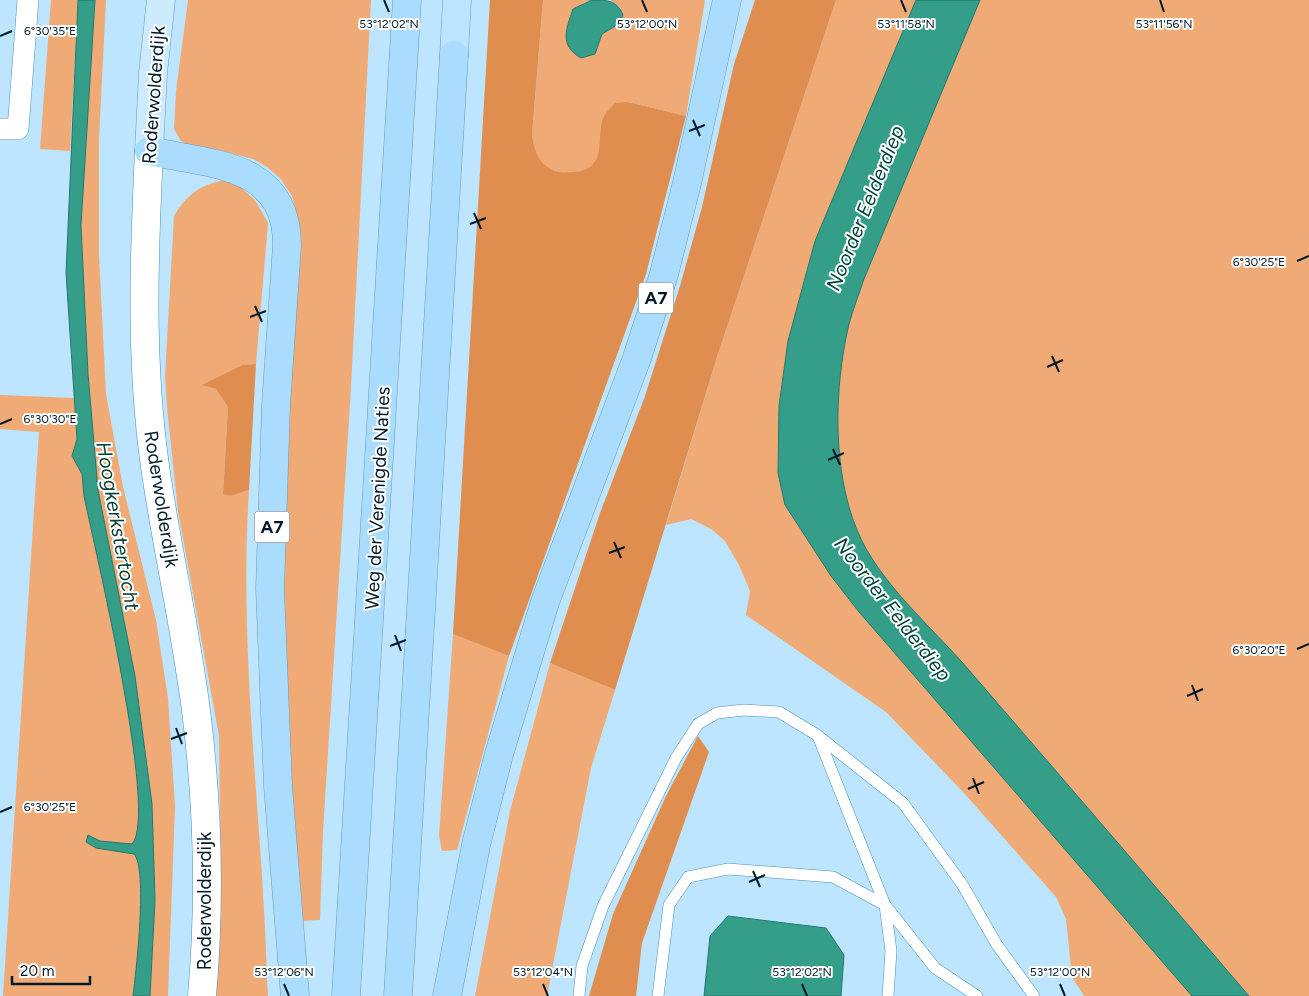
<svg xmlns="http://www.w3.org/2000/svg" width="1309" height="996" font-family="Figtree,sans-serif">
<style>
.green{fill:#f0aa75}
.forest{fill:#df8e4f}
.water{fill:#359e89;stroke:#25766c}
.lines{fill:none;stroke-linecap:round;stroke-linejoin:round}
.service-casing{stroke:#4b8fb7;stroke-width:12}
.minor-casing{stroke:#4b8fb7;stroke-width:22}
.tertiary-casing{stroke:#4b8fb7;stroke-width:29}
.primary-casing{stroke:#6e98b3;stroke-width:29}
.trunk-casing{stroke:#6e98b3;stroke-width:29}
.motorway-casing{stroke:#6e98b3;stroke-width:29}
.service{stroke:#fff;stroke-width:11}
.minor{stroke:#fff;stroke-width:21}
.tertiary{stroke:#fff;stroke-width:28}
.primary{stroke:#ccebfe;stroke-width:28}
.trunk{stroke:#bbe4fe;stroke-width:28}
.motorway{stroke:#aaddfd;stroke-width:28}
.ticks{fill:none;stroke:#001929;stroke-width:2}
.labels{text-anchor:middle;stroke-width:4;stroke-linejoin:round;paint-order:stroke}
.shield{fill:#fff;stroke:#4c5e69;stroke-width:1}
.shield-label{font-size:18px;font-weight:bold;fill:#001929}
.street-label{font-size:19px;fill:#001929;stroke:#fff}
.water-label{font-size:20px;font-style:italic;fill:#034338;stroke:#fff}
.ticks-label{font-size:12px;text-anchor:middle;fill:#001929;stroke:#fff;stroke-width:4;stroke-linejoin:round;paint-order:stroke}
</style>
<rect width="100%" height="100%" fill="#bde5ff"/>
<g class="green">
<path d="M51 0H78L70 151 40 149Z"/>
<path d="M95 0H106L99 138V255L106 394 123 487 156 620 168 698 175 806 168 996H150L155 900 152 804 135 676 98 490 88 374 81 225Z"/>
<path d="M188 0H371L351 387 323 832 320 920 298 921 278 600 297 215 292 196 280 178 267 167 253 159 215 149 193 147 181 141 174 129 176 91Z"/>
<path d="M543 0H592L583 3 595 54 602 34 619 24 623 15 620 7 610 0H705L686 116 628 102 603 117C602 131 603 149 595 162 586 176 556 175 545 166 535 158 534 146 532 135Z"/>
<path d="M836 0H916L815 241 788 341 779 406 778 473 785 505 831 576 859 612 1192 996H1084L1072 977 1066 919 1056 897 964 793 886 712 746 615 750 591 739 565 725 541 711 529 691 519 666 525 717 357Z"/>
<path d="M980 0H1309V996H1249C1156 887 1062 778 968 669 932 627 878 582 857 530 832 470 834 387 849 324 853 309 859 294 864 279Z"/>
<path d="M227 180 240 187 255 200 268 223 256 364 242 365 203 385 216 389 228 407 223 493 231 496 249 490C240 630 256 770 264 909 266 938 266 967 268 996H215L221 896 219 736 178 511 167 408 165 376 174 216C186 195 202 183 227 180Z"/>
<path d="M0 395 74 398 77 439 72 457 83 474 84 496C94 546 159 815 132 844L100 841 88 835 86 842 96 848 134 854C148 870 136 971 133 996H3L39 432 0 429Z"/>
<path d="M453 634 509 656 457 850 442 851 439 836Z"/>
<path d="M550 663 615 690 591 768 547 996H475L510 811Z"/>
</g>
<g class="forest">
<path d="M490 0H543L532 135C535 152 538 164 555 171 562 173 567 172 574 172 608 169 596 140 603 118 605 113 612 107 615 103L628 102 686 116 646 274 509 656 453 634Z"/>
<path d="M755 0H836L717 357 615 690 550 663 600 513 644 399 680 286 702 207 734 64Z"/>
<path d="M256 364 249 490 231 496 223 494 228 407 216 389 202 385 242 365Z"/>
<path d="M698 736 709 752 642 943 636 996H589L613 914 666 796Z"/>
</g>
<g class="water">
<path d="M78 0H95L81 225 88 374 98 490 135 676 152 804 155 900 150 996H133C136 972 148 869 134 854L96 848 86 842 88 835 100 841 132 844C159 815 94 545 84 496L82 474 72 456 77 439 66 273Z"/>
<path d="M592 0C607 0 617 0 623 15L619 24 602 34 595 54 581 58C559 45 566 30 573 9Z"/>
<path d="M916 0H980L864 279C859 294 853 309 849 324 834 387 832 470 857 530 878 582 932 627 968 669 1062 778 1156 887 1249 996H1192L859 612 831 576 785 505 778 473 779 406 788 341 815 241Z"/>
<path d="M728 916 826 928 844 955 841 996H704L710 936Z"/>
</g>
<g class="lines">
<defs>
<g id="service">
<path d="M818 736 885 905 935 968 977 996"/>
<path d="M579 996 582 966 603 906 676 758 698 724 717 713 744 710 779 712 817 735 903 803 962 884 997 945 1034 996"/>
<path d="M658 996 669 905 688 877 728 869 833 877 885 905 891 951 888 996"/>
</g>
<path id="minor" d="M0 129H18L28 0"/>
<path id="tertiary" d="M149 151C144 256 140 362 155 466 167 551 187 634 197 719 208 810 210 905 202 996"/>
<path id="primary" d="M149 151 153 73 161 0"/>
<path id="trunk" d="M454 55 457 0"/>
<g id="motorway">
<path d="M149 151C210 164 287 163 287 245L276 405 270 589 278 786 295 996"/>
<path d="M346 996 407 0"/>
<path d="M398 996 454 55"/>
<path d="M447 996 476 845 499 754 545 602 637 358 664 274 687 183 727 0"/>
</g>
</defs>
<use href="#service" class="service-casing"/>
<use href="#minor" class="minor-casing"/>
<use href="#tertiary" class="tertiary-casing"/>
<use href="#primary" class="primary-casing"/>
<use href="#trunk" class="trunk-casing"/>
<use href="#motorway" class="motorway-casing"/>
<use href="#service" class="service"/>
<use href="#minor" class="minor"/>
<use href="#tertiary" class="tertiary"/>
<use href="#primary" class="primary"/>
<use href="#trunk" class="trunk"/>
<use href="#motorway" class="motorway"/>
</g>
<path class="ticks" d="M384 0 389 12M642 0 647 12M901 0 906 12M1160 0 1164 12M0 36 12 31M693 120 700 136M689 131 705 125M474 213 481 229M470 224 486 218M1297 261 1309 256M255 306 262 322M250 317 266 311M1052 356 1059 372M1047 367 1063 360M0 424 12 419M833 449 840 465M828 460 844 453M614 542 621 558M609 553 625 547M395 635 401 651M390 646 406 640M1297 649 1309 644M1192 685 1198 701M1187 696 1203 689M176 728 182 744M171 739 187 733M973 778 979 794M968 789 984 782M0 812 12 807M753 871 760 887M749 882 765 875M284 984 289 996M543 984 548 996M802 984 807 996M1060 984 1065 996"/>
<g class="labels">
<g class="shield">
<rect x="638.5" y="282.5" width="35" height="31" rx="4"/>
<rect x="254.5" y="511.5" width="35" height="31" rx="4"/>
</g>
<g class="shield-label">
<text x="656" y="304">A7</text>
<text x="272" y="533">A7</text>
</g>
<g class="street-label">
<text transform="translate(153 95) rotate(-86)" y="7">Roderwolderdijk</text>
<text transform="translate(377 498) rotate(-87)" y="7">Weg der Verenigde Naties</text>
<text transform="translate(162 499) rotate(81)" y="7">Roderwolderdijk</text>
<text transform="translate(204 901) rotate(-90)" y="7">Roderwolderdijk</text>
</g>
<g class="water-label">
<text transform="translate(865 208) rotate(-68)" y="7">Noorder Eelderdiep</text>
<text transform="translate(118 526) rotate(80)" y="7">Hoogkerkstertocht</text>
<text transform="translate(893 609) rotate(52)" y="7">Noorder Eelderdiep</text>
</g>
</g>
<g class="ticks-label">
<text x="389" y="28">53°12'02"N</text>
<text x="647" y="28">53°12'00"N</text>
<text x="906" y="28">53°11'58"N</text>
<text x="1164" y="28">53°11'56"N</text>
<text x="50" y="35">6°30'35"E</text>
<text x="1259" y="266">6°30'25"E</text>
<text x="50" y="423">6°30'30"E</text>
<text x="1259" y="654">6°30'20"E</text>
<text x="50" y="811">6°30'25"E</text>
<text x="284" y="976">53°12'06"N</text>
<text x="543" y="976">53°12'04"N</text>
<text x="802" y="976">53°12'02"N</text>
<text x="1060" y="976">53°12'00"N</text>
</g>
<path d="M12 976v8h78v-8" fill="none" stroke="#001929" stroke-width="2.5"/>
<text x="20" y="976" font-size="15" fill="#001929" stroke="#ffffff" stroke-width="4" paint-order="stroke">20 m</text>
</svg>
